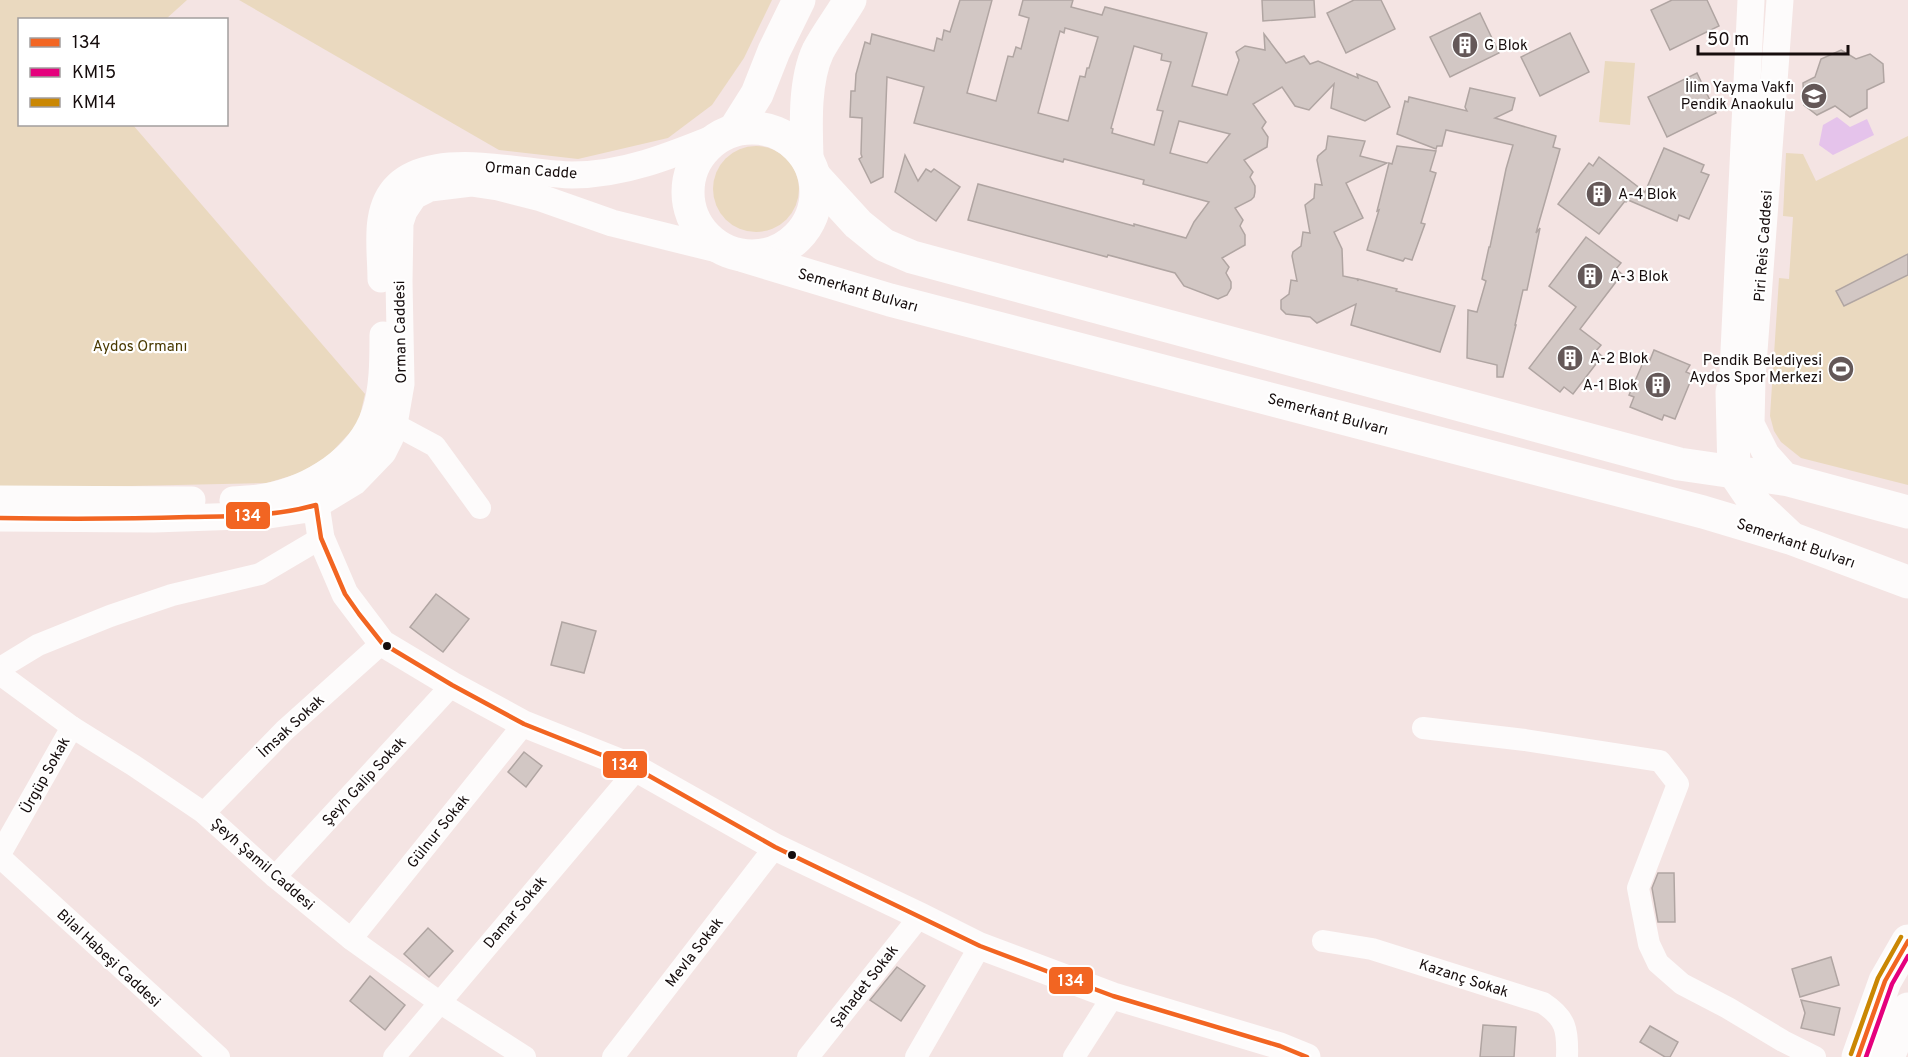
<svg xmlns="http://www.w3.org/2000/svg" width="1908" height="1057" font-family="Overpass,sans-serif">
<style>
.green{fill:#ead9bf}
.water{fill:#e5c3eb}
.building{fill:#d2c7c4;stroke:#b0a5a2;stroke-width:1.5;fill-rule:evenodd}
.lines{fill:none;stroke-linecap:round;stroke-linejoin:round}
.minor{stroke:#fdfbfb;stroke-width:22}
.tertiary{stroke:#fdfbfb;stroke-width:27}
.primary{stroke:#fdfbfb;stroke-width:33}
.bus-1-casing{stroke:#fff;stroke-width:9}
.bus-2-casing{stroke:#fff;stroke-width:9}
.bus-3-casing{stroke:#fff;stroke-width:9}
.bus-1{stroke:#f26522;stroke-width:4.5}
.bus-2{stroke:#e5007d;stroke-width:4.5}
.bus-3{stroke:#ca8703;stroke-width:4.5}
.bus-dot{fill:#160d0d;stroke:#fff;stroke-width:2}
.labels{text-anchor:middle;stroke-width:4.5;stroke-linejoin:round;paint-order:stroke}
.poi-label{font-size:15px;fill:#160d0d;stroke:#fff;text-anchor:start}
.street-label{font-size:15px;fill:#160d0d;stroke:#fff}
.park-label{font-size:15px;fill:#493900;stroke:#fff}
.line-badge{stroke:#fff;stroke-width:2}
.badge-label{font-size:16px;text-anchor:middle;font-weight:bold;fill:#fff}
</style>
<rect width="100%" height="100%" fill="#f4e4e3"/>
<g class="green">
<path d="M0 0H187L166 19 20 20V124L133 125 365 394 358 424 328 456 300 473 267 483 86 487 0 486Z"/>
<path d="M239 0H772L744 58 712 105 668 138 578 159 499 150Z"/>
<path d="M1605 61 1635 63 1630 125 1599 122Z"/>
<path d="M1908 136V485L1801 458 1781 442 1774 431 1770 416 1779 278 1789 279 1793 217 1783 216 1786 153 1803 154 1816 181Z"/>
<circle cx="756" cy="189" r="43"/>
</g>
<path class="water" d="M1837 117 1850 127 1867 119 1874 135 1833 155 1819 145 1823 125Z"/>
<g class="building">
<path d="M960 0H992L967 93 996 101 1008 56 1013 57 1016 47 1021 49 1029 18 1019 15 1023 0H1073L1071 7 1102 15 1105 7 1207 33 1192 86 1227 95 1239 60 1236 52 1245 46 1265 50 1264 34 1286 63 1304 56 1310 64 1318 61 1358 78 1357 74 1377 82 1390 107 1365 121 1331 108 1334 84 1309 110 1295 106 1282 87 1253 104 1266 122 1262 128 1268 137 1267 147 1244 160 1253 172 1250 177 1255 186V192L1254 197 1251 200 1235 208 1243 220 1240 226 1245 235V245L1222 258 1229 267 1226 273 1231 282V288L1227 295 1218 299 1184 286 1175 273 1108 255 1107 257 968 220 978 184 1134 226V224L1186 238 1194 222 1209 202 1143 184 1144 180 1064 159 1063 162 914 123 924 87 887 77 883 177 871 183 859 159 862 157 861 154 862 118 850 117 851 91H855L856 74 865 42 870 44 872 34 934 51 937 38 942 40 944 30 950 32ZM1065 28 1098 37 1089 68H1087L1085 77 1080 76 1068 121 1038 113 1060 31 1064 33ZM1134 46 1162 54 1161 60 1171 62 1157 110 1163 111 1154 145 1112 133 1113 129 1111 128ZM1179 121 1230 134 1207 163 1170 153Z"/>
<path d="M1262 0H1314L1315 17 1263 21Z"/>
<path d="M1354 0H1381L1395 29 1346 53 1327 13Z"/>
<path d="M1672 0H1707L1719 26 1670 50 1651 10Z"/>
<path d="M1480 13 1499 53 1450 77 1430 37Z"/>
<path d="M1570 33 1589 72 1540 96 1521 57Z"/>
<path d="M1841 50 1856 59 1870 54 1883 64 1884 82 1867 90V108L1850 117 1835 106 1817 115 1804 105 1803 83 1815 77 1821 59Z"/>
<path d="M1697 73 1716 113 1667 137 1648 97Z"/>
<path d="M1470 88 1515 98 1512 110 1495 118 1556 136 1553 147 1560 149 1536 233 1540 228 1527 290H1523L1515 325H1516L1503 377H1497V365L1467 358 1468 310 1477 312 1486 281 1482 279 1489 247H1490L1506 169 1513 145 1446 130 1442 146H1437L1436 149 1397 134 1405 101 1408 102 1409 97 1467 111 1465 107Z"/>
<path d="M1328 136 1365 141 1360 156 1387 163 1346 183 1363 218 1334 232 1342 249 1343 276 1357 279 1358 281V279L1397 289 1396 291 1455 306 1440 352 1351 325 1356 304 1317 323 1310 317 1286 314 1281 309V300L1289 294 1291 280 1297 281 1292 256 1293 252 1301 246 1303 232 1310 233 1305 205 1314 198 1315 184 1322 185 1317 160 1318 156 1326 149Z"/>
<path d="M1397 146 1436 151 1430 171 1436 173 1421 223 1425 224 1412 260 1405 258 1403 261 1367 250 1379 210 1377 211 1389 163 1392 164Z"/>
<path d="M1664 148 1704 165 1701 172 1709 175 1689 219 1679 215 1677 221 1628 200 1626 202 1625 201 1599 234 1558 204 1589 163 1593 166 1599 157 1645 192Z"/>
<path d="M905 155 918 181 926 169 931 172 934 169 960 187 936 221 895 192Z"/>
<path d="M1586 237 1621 263 1616 269 1622 274 1580 329 1601 345 1596 351 1602 356 1573 394 1564 387 1560 392 1529 368 1576 307 1549 286Z"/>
<path d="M1908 254V275L1844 306 1836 291Z"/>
<path d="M1654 350 1690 365 1686 372 1693 375 1675 419 1664 415 1662 420 1630 407 1634 397 1629 395 1645 358 1650 360Z"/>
<path d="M436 594 469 619 443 652 410 627Z"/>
<path d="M562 622 596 631 584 673 551 665Z"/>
<path d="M524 752 542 766 526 787 508 772Z"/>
<path d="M1658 873H1674L1675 922H1658L1652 888Z"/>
<path d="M428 928 453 951 429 977 404 954Z"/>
<path d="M1831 957 1839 985 1800 997 1792 969Z"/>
<path d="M897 967 925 986 901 1021 870 1000Z"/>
<path d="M370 976 405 1005 385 1030 350 1001Z"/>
<path d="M1801 1000 1840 1008 1834 1035 1801 1028 1805 1013Z"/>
<path d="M1483 1025 1516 1027 1514 1057H1480Z"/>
<path d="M1650 1026 1678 1042 1670 1057H1665L1640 1042Z"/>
</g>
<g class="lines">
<g class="minor">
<path d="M394 424 435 446 480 508"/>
<path d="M0 668 38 645 110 616 172 595 260 574 321 538"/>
<path d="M0 674 72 727 133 765 204 813 275 877 351 939 439 1002 525 1057"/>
<path d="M1423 728 1525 740 1660 761 1678 784 1638 888 1649 944 1658 963 1682 984 1728 1008 1783 1041 1815 1057"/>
<path d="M204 813 285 730 382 643"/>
<path d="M0 854 72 727"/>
<path d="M0 857 219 1057"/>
<path d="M275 877 452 685"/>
<path d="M351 939 524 724"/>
<path d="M1323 941 1372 949 1543 1003C1566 1018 1568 1030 1567 1057"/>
<path d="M394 1057 637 769"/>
<path d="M613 1057 775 847"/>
<path d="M808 1057 920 916"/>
<path d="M916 1057 980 946"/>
<path d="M1074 1057 1113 996"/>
</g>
<g class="tertiary">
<path d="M1780 0 1752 378 1751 424 1766 454 1789 480"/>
<path d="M381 279C381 260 378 239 381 220 394 135 518 175 572 175 623 175 670 156 717 137"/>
<path d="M1732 392 1751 0"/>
<path d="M309 483 316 505 321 538 345 594 382 643 452 685 524 724 637 769 775 847 920 916 980 946 1113 996 1280 1046 1307 1057"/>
<path d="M0 499 192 500"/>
<path d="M233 500C244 499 255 499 265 497 310 489 360 459 375 413 383 389 383 361 383 335"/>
<path d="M0 518 154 519 269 515 302 510 316 505 354 482 383 452 390 438 394 424 401 384 399 281 400 223 404 211 414 196 430 188 471 183 498 187 541 198 612 223 725 251"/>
</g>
<g class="primary">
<circle cx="752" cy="192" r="64"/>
<path d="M735 129 757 94 774 51 799 0"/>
<path d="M807 157C806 125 804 81 818 51 827 34 840 17 850 0"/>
<path d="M815 177 858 224 884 245 912 257 1679 464 1789 480 1908 512"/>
<path d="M744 256 890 300 1703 512 1793 539 1908 582"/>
<path d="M1732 392 1734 472 1757 506 1788 535"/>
<path d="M1858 1057 1885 981 1908 941"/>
<path d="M1888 1057 1908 1009"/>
</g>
<defs>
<g id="bus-1">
<path d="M0 518C63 519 126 519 188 517 232 516 274 517 316 505L321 538 345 594 359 614 382 643 452 685 524 724 637 769 775 847 980 946 1113 996 1280 1046 1307 1057"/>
<path d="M1858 1057 1885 981 1908 941"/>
</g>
<path id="bus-2" d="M1866 1057 1892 984 1908 956"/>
<path id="bus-3" d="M1851 1054 1878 978 1901 937"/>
</defs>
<use href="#bus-1" class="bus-1-casing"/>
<use href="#bus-2" class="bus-2-casing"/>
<use href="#bus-3" class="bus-3-casing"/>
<use href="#bus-1" class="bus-1"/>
<use href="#bus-2" class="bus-2"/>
<use href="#bus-3" class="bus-3"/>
</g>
<defs>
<symbol id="building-disc" viewBox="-11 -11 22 22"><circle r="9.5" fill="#645858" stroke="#fff"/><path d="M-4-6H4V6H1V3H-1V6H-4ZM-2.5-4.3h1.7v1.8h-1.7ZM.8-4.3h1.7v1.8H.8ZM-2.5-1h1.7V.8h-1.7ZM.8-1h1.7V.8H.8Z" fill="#fff"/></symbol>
<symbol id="school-disc" viewBox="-11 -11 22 22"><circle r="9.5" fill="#645858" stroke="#fff"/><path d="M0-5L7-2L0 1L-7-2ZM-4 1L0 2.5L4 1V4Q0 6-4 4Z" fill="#fff"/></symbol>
<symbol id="stadium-disc" viewBox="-11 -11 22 22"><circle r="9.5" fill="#645858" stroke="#fff"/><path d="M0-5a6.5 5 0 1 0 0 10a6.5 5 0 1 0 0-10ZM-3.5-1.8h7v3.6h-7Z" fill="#fff"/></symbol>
</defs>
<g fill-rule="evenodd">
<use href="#building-disc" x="1450" y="30" width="30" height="30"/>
<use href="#school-disc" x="1799" y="81" width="30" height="30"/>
<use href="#building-disc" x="1584" y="179" width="30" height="30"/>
<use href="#building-disc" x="1575" y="261" width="30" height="30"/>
<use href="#building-disc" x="1555" y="343" width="30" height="30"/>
<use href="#stadium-disc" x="1826" y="354" width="30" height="30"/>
<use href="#building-disc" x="1643" y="370" width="30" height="30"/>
</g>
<g class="bus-dot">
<circle cx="387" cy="646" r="5"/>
<circle cx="792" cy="855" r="5"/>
</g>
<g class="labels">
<g class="poi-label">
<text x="1484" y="50">G Blok</text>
<text x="1794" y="92" text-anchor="end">İlim Yayma Vakfı<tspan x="1794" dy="17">Pendik Anaokulu</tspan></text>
<text x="1618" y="199">A-4 Blok</text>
<text x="1610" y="281">A-3 Blok</text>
<text x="1590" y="363">A-2 Blok</text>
<text x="1822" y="365" text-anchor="end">Pendik Belediyesi<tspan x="1822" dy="17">Aydos Spor Merkezi</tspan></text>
<text x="1638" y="390" text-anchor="end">A-1 Blok</text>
</g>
<g class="street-label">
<text transform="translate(531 170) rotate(4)" y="5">Orman Cadde</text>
<text transform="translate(1763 246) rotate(-86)" y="5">Piri Reis Caddesi</text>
<text transform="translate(858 290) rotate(16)" y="5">Semerkant Bulvarı</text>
<text transform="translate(400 332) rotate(-91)" y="5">Orman Caddesi</text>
<text transform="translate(1328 414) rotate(15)" y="5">Semerkant Bulvarı</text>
<text transform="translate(1796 543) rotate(19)" y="5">Semerkant Bulvarı</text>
<text transform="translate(291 726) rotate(-43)" y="5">İmsak Sokak</text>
<text transform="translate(45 775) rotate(-61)" y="5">Ürgüp Sokak</text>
<text transform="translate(364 781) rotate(-47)" y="5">Şeyh Galip Sokak</text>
<text transform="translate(438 831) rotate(-51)" y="5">Gülnur Sokak</text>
<text transform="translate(263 864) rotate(41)" y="5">Şeyh Şamil Caddesi</text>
<text transform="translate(515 912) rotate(-50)" y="5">Damar Sokak</text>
<text transform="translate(694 952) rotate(-52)" y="5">Mevla Sokak</text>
<text transform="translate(109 958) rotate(43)" y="5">Bilal Habeşi Caddesi</text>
<text transform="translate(1464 978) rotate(18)" y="5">Kazanç Sokak</text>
<text transform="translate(864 986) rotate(-52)" y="5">Şahadet Sokak</text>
</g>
<g class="park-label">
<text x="140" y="351">Aydos Ormanı</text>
</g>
</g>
<g class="line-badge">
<rect x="225" y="501" width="46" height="29" rx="6" fill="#f26522"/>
<rect x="602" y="750" width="46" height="29" rx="6" fill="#f26522"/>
<rect x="1048" y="966" width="46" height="29" rx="6" fill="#f26522"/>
</g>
<g class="badge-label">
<text x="248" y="521">134</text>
<text x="625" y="770">134</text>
<text x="1071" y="986">134</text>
</g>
<rect x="18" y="18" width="210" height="108" fill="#ffffff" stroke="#a29e9e" stroke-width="1.5"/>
<rect x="30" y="38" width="30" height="9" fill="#f26522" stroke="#a29e9e" stroke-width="1.5"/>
<text x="72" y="48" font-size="18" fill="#160d0d">134</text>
<rect x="30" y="68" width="30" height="9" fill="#e5007d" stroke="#a29e9e" stroke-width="1.5"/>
<text x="72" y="78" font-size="18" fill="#160d0d">KM15</text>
<rect x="30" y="98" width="30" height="9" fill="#ca8703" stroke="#a29e9e" stroke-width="1.5"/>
<text x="72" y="108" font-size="18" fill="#160d0d">KM14</text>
<path d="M1698 45v9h150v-9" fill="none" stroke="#160d0d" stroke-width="3"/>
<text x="1707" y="45" font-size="18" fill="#160d0d" stroke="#ffffff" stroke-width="4.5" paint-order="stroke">50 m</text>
</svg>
